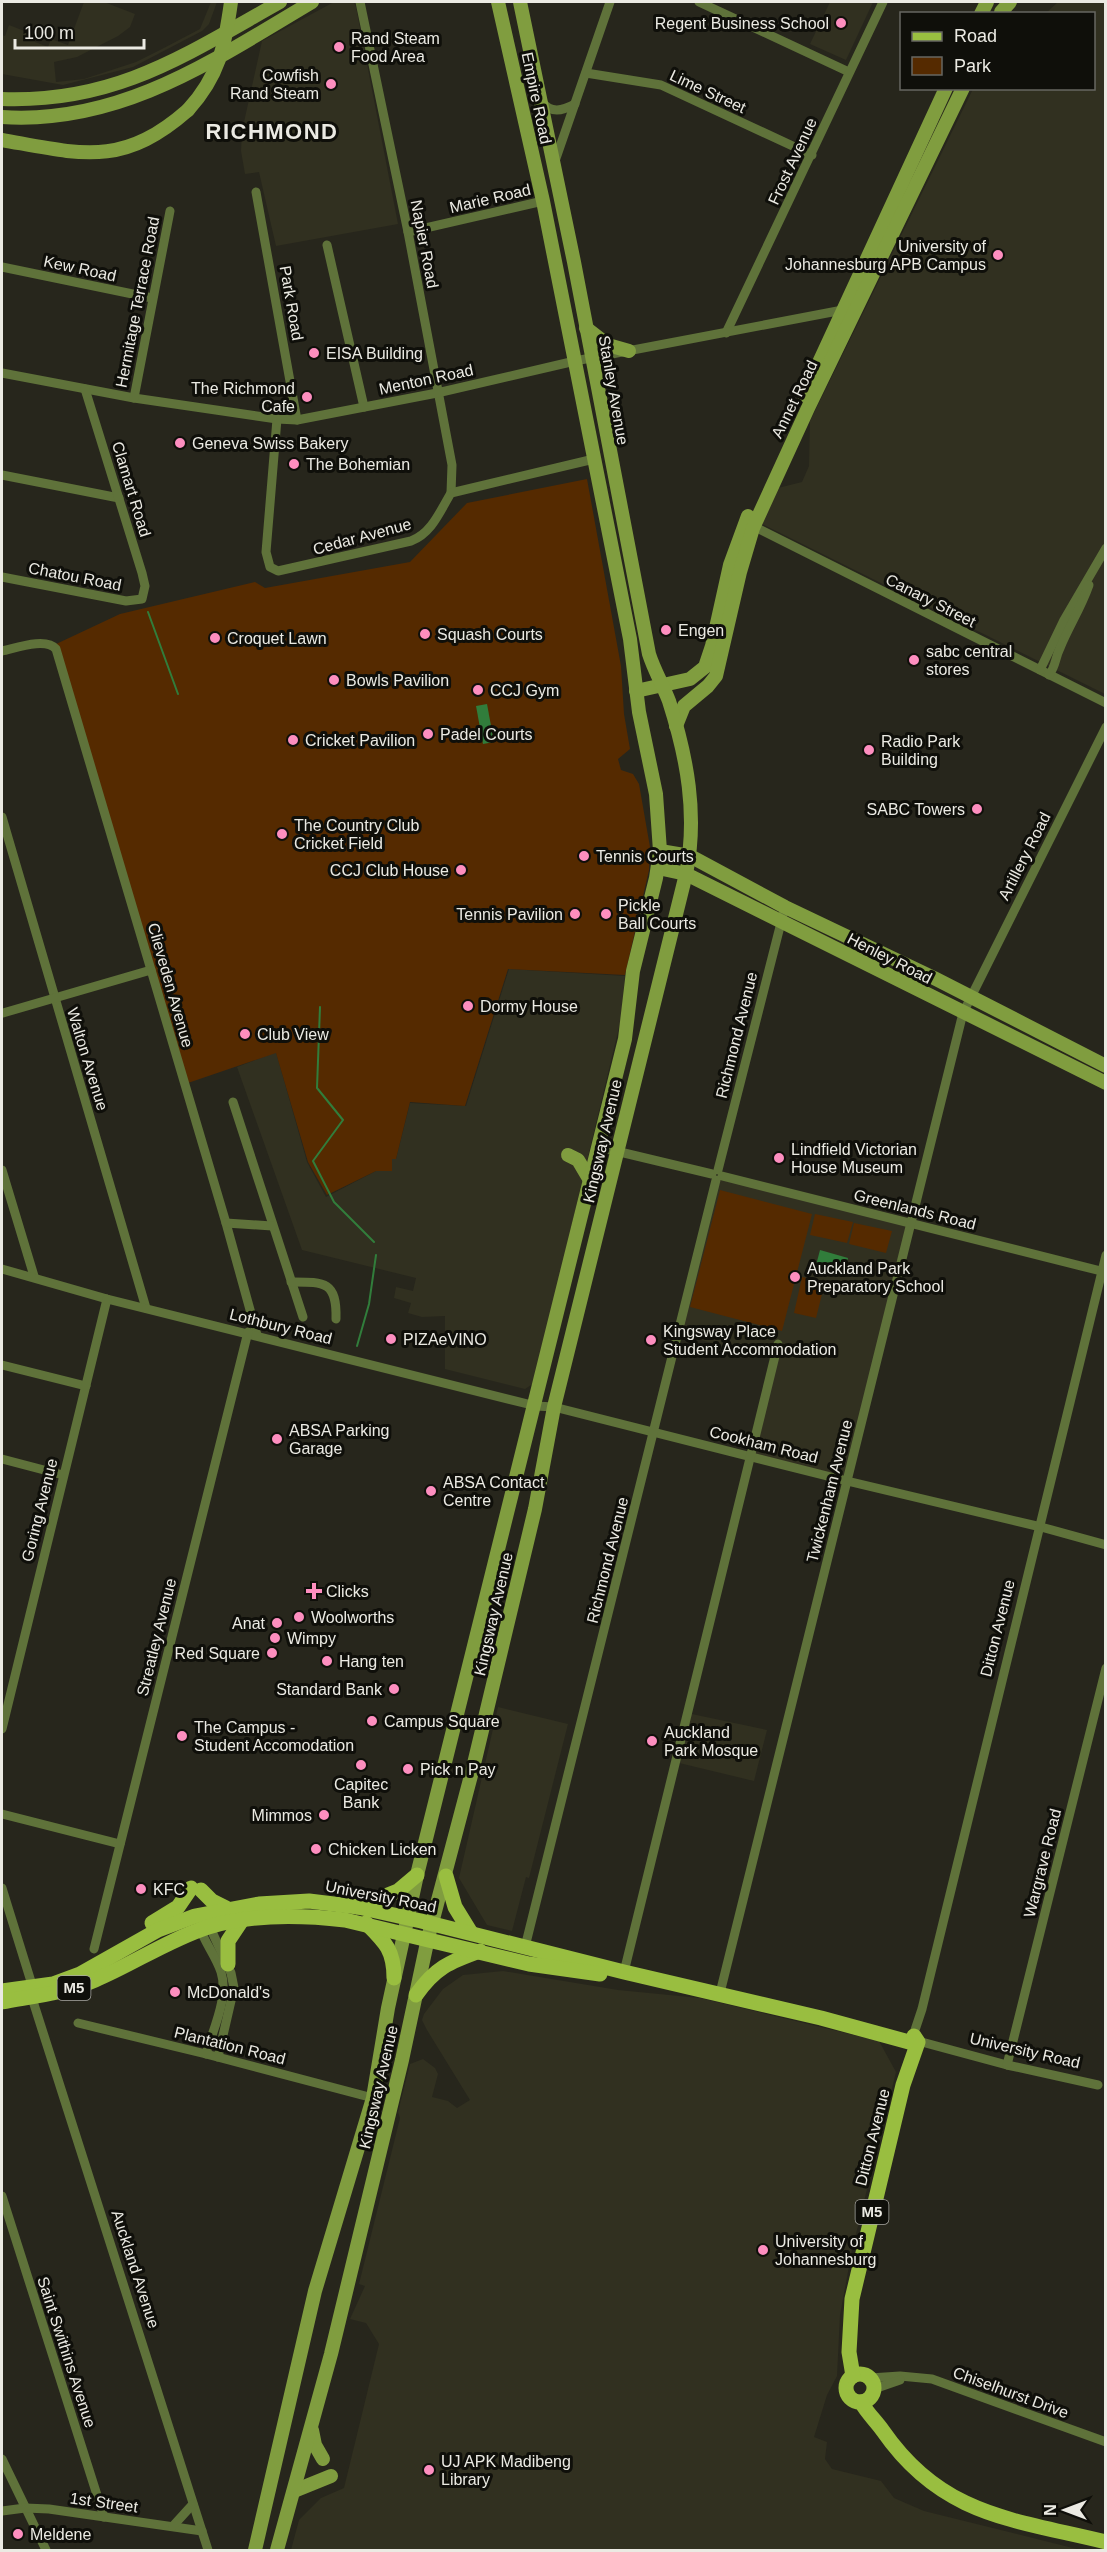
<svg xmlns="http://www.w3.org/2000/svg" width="1107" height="2552" font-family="Helvetica,sans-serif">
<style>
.built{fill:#313020}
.green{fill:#552a00}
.water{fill:#317d3b}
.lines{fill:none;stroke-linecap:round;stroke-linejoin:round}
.stream{stroke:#317d3b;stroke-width:2}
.street{stroke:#5f723a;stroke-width:9}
.secondary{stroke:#809d3f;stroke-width:14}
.primary{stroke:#99be40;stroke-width:15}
.secondary-bridge{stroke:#809d3f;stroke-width:14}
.poi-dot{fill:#fd8ebf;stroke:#0f0f0a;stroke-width:2}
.labels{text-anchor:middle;stroke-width:6;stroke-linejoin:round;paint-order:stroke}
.shield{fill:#0f0f0a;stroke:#a9a8a2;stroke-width:1.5}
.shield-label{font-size:15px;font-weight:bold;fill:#ebeae3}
.poi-label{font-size:16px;fill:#ebeae3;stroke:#0f0f0a;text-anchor:start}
.street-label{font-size:16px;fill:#ebeae3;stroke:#0f0f0a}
.district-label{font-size:22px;font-weight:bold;letter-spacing:1.5px;fill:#ebeae3;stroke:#0f0f0a}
</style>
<rect width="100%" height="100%" fill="#27261c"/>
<g class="built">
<path d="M84 2H104L135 14 130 27 118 36 77 57 54 62 56 82 84 79 136 62 162 49 200 29 211 2H217L209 24 202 31 133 67 63 85 2 74V35L5 36 9 25 37 36 35 42 48 47 51 39 68 45Z"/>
<path d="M334 2H354L356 7 398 224 276 246 259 172 245 174 241 151 242 131 262 41Z"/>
<path d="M830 2H873L846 60 810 44Z"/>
<path d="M1058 2H1105V694L758 522 774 489 802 482 809 466 810 421 973 89 1094 88V14L1046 13Z"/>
<path d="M509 969 625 976 621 1019 534 1383 525 1389 445 1369V1316L422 1317 408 1313 411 1303 394 1298 396 1287 413 1291 416 1278 302 1250 237 1067 276 1052 307 1162 326 1197 376 1171H392V1159H396L410 1103 466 1106Z"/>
<path d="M722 1176 910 1223 847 1481 750 1456 774 1360 679 1334 715 1180Z"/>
<path d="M498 1707 568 1724 529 1878 526 1877 512 1931 487 1925 459 1878Z"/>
<path d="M687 1713 767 1730 754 1781 675 1762Z"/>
<path d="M503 1971 618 1990 700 1998 879 2041 896 2072 852 2250 840 2315 837 2376 827 2395 814 2437 827 2442 825 2459 832 2469 881 2481 894 2498 924 2511 1081 2550H291L299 2520 321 2498 344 2488 379 2344 366 2323 350 2319 365 2286 359 2284 400 2118 398 2112 410 2064 423 2059 435 2068 438 2074 432 2097 448 2101 457 2108 470 2100 427 2030 422 2020 424 2014 443 1989 463 1975Z"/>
</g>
<g class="green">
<path d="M587 479 621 666 624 714 630 749 618 759 621 770 633 774 639 784 650 847 649 870 625 975 508 969 465 1106 410 1102 396 1159H392V1171H376L327 1195 308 1162 276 1053 185 1084 54 645 120 614 255 582 265 588 410 562 467 503Z"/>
<path d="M720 1190 812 1214 782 1331 690 1307Z"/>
<path d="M815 1214 853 1222 847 1243 810 1235Z"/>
<path d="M854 1223 892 1231 886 1253 849 1244Z"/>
<path d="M802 1277 825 1282 816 1318 794 1313Z"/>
</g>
<g class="water">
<path d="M487 704 494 742 483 744 476 706Z"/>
<path d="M820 1250 848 1258 844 1276 815 1269Z"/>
</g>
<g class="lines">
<g class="stream">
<path d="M148 612 178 694"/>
<path d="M320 1007 317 1088 343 1120 313 1161 334 1202 374 1242"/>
<path d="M357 1346 369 1304 376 1255"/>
</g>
<g class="street">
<path d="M360 2 408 232 452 465 451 493"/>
<path d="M699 2 849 72"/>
<path d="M586 73 661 85 812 155"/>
<path d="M541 101C551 114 562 111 575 104"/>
<path d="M554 164 610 2"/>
<path d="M256 192 297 420"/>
<path d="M408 232 543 201"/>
<path d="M327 245 364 407"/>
<path d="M2 267 152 298"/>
<path d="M726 333 883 2"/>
<path d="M2 373 134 398 277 419 297 420 437 393 575 361 848 309"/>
<path d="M134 398 170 211"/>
<path d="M277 419 266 552 270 567 278 571 411 541C432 533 440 511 451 493L594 459"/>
<path d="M2 475 119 498"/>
<path d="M751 525 1106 703"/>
<path d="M2 577 126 601 142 599 145 586 142 573 85 389"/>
<path d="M2 651C16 648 46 637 56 649L226 1223 257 1335"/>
<path d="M1040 670 1064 620 1106 548"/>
<path d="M1049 675C1056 666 1055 658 1060 648 1069 626 1081 608 1089 585"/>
<path d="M2 817 146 1308"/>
<path d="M3 1013 151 970"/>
<path d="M233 1102 303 1317"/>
<path d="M599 1147 712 1174"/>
<path d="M2 1170 34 1276"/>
<path d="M718 1170 785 907"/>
<path d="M722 1176 1101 1271"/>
<path d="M226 1223 272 1226"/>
<path d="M2 1269 107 1299 536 1406 554 1407 847 1481 1041 1527 1106 1545"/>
<path d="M291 1282C324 1282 337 1281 336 1319"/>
<path d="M2 1365 86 1386"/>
<path d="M2 1459 63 1475"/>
<path d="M2 1729 107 1299"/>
<path d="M2 1814 120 1844"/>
<path d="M2 1888 33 1988"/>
<path d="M208 1923 231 1973 234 1988 218 2057"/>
<path d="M199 1926C204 1942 216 1956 221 1972 229 1997 213 2029 206 2054"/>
<path d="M525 1947 716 1180"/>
<path d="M94 1949 248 1332"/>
<path d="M624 1972 778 1344"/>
<path d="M720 1993 963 1013 1106 727"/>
<path d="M32 1998 208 2550"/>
<path d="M78 2023 206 2054 373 2098"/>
<path d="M913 2036 922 2009 1106 1255"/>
<path d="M918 2041 1007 2065 1098 2085"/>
<path d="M1007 2065 1106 1668"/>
<path d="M2 2196 104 2517"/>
<path d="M870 2378 900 2376 932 2379 1106 2442"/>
<path d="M874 2389 900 2380"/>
<path d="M2 2459 46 2550"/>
<path d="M2 2511 25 2508 49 2509 202 2531"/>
<path d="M173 2526 193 2504"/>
</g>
<g class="secondary">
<path d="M1001 12 1010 2"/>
<path d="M981 14 987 2"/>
<path d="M2 99C116 103 185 55 280 2"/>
<path d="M2 117C121 125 214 60 312 2"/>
<path d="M2 140C81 154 122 168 188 110"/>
<path d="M586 328 608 345 629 351"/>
<path d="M804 395 946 88"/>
<path d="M636 691 690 679 705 667 712 646 730 565 748 516"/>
<path d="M676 726 684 706 708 686 716 676 740 572 753 528 808 408 963 88"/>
<path d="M660 851 690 856 785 907 934 978 1106 1066"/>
<path d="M658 868 686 874 1106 1083"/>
<path d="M568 1155 578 1160 591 1182"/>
<path d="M312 2430 315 2445 323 2459"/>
<path d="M294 2491 331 2476"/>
<path d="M255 2550 315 2291 373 2098 388 2008 417 1875 625 1039 633 971 656 878 660 851 656 794 639 712 630 639 543 201 498 2"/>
<path d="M277 2550 331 2354 402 2060 428 1938 473 1768 535 1509 554 1407 686 874C698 815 687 757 669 701 663 685 654 670 649 654L574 262 520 2"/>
</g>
<g class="primary">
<path d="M446 1876 455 1907 471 1933"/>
<path d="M201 1890 212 1901 226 1908"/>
<path d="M358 1907 398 1891 417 1875"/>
<path d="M152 1923 178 1907 191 1888"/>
<path d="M366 1923C385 1942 394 1950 394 1978"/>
<path d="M228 1964V1941L242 1920"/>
<path d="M2 1991 53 1984 80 1974 158 1930 195 1916 259 1904 309 1901 358 1907 421 1921 624 1972 821 2018 909 2042"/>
<path d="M416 1995C435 1968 449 1962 480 1951"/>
<path d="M2 2002C34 1996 65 1993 95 1980 133 1964 168 1940 208 1927 251 1914 301 1915 345 1920L529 1964 600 1974"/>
<circle cx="860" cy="2388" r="14"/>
<path d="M853 2376 849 2352 852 2299 903 2085 918 2042 914 2036"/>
<path d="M861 2402C867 2413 876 2421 883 2431 942 2516 1012 2519 1106 2542"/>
</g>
<path class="secondary-bridge" d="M188 110C219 76 225 46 231 2"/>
</g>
<g class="poi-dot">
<circle cx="841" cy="23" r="6"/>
<circle cx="339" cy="47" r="6"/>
<circle cx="331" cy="84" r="6"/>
<circle cx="998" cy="255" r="6"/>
<circle cx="314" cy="353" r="6"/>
<circle cx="307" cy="397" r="6"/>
<circle cx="180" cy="443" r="6"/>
<circle cx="294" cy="464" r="6"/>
<circle cx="666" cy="630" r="6"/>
<circle cx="425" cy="634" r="6"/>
<circle cx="215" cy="638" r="6"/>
<circle cx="914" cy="660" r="6"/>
<circle cx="334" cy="680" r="6"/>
<circle cx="478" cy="690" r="6"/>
<circle cx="428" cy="734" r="6"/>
<circle cx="293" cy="740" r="6"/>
<circle cx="869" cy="750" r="6"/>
<circle cx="977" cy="809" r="6"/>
<circle cx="282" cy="834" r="6"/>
<circle cx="584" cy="856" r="6"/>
<circle cx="461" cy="870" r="6"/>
<circle cx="575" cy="914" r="6"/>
<circle cx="606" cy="914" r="6"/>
<circle cx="468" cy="1006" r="6"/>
<circle cx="245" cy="1034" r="6"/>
<circle cx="779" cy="1158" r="6"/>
<circle cx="795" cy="1277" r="6"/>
<circle cx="391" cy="1339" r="6"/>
<circle cx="651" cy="1340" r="6"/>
<circle cx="277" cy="1439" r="6"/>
<circle cx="431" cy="1491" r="6"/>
<path d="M311 1582h6v6h6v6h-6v6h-6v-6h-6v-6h6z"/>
<circle cx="299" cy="1617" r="6"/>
<circle cx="277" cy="1623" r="6"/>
<circle cx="275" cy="1638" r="6"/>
<circle cx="272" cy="1653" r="6"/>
<circle cx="327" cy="1661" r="6"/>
<circle cx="394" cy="1689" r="6"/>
<circle cx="372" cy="1721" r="6"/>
<circle cx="182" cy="1736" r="6"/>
<circle cx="652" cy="1741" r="6"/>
<circle cx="361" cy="1765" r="6"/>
<circle cx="408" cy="1769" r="6"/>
<circle cx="324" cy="1815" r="6"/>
<circle cx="316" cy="1849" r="6"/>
<circle cx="141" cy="1889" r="6"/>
<circle cx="175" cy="1992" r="6"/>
<circle cx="763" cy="2250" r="6"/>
<circle cx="429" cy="2470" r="6"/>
<circle cx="18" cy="2534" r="6"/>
</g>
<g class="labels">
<g class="shield">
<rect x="57.5" y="1976" width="33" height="24" rx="4.5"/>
<rect x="855.5" y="2200" width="33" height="24" rx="4.5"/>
</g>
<g class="shield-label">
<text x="74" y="1993">M5</text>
<text x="872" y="2217">M5</text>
</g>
<g class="poi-label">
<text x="829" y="29" text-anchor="end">Regent Business School</text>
<text x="351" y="44">Rand Steam<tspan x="351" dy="18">Food Area</tspan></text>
<text x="319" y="81" text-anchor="end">Cowfish<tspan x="319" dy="18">Rand Steam</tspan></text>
<text x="986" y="252" text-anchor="end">University of<tspan x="986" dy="18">Johannesburg APB Campus</tspan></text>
<text x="326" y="359">EISA Building</text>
<text x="295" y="394" text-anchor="end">The Richmond<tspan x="295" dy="18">Cafe</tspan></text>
<text x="192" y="449">Geneva Swiss Bakery</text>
<text x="306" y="470">The Bohemian</text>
<text x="678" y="636">Engen</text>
<text x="437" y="640">Squash Courts</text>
<text x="227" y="644">Croquet Lawn</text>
<text x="926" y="657">sabc central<tspan x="926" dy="18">stores</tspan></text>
<text x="346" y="686">Bowls Pavilion</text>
<text x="490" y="696">CCJ Gym</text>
<text x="440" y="740">Padel Courts</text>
<text x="305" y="746">Cricket Pavilion</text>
<text x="881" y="747">Radio Park<tspan x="881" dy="18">Building</tspan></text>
<text x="965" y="815" text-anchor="end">SABC Towers</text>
<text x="294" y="831">The Country Club<tspan x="294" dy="18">Cricket Field</tspan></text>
<text x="596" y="862">Tennis Courts</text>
<text x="449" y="876" text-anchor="end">CCJ Club House</text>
<text x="618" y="911">Pickle<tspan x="618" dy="18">Ball Courts</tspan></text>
<text x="563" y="920" text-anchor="end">Tennis Pavilion</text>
<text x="480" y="1012">Dormy House</text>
<text x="257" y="1040">Club View</text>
<text x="791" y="1155">Lindfield Victorian<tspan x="791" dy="18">House Museum</tspan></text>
<text x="807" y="1274">Auckland Park<tspan x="807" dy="18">Preparatory School</tspan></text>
<text x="663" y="1337">Kingsway Place<tspan x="663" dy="18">Student Accommodation</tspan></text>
<text x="403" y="1345">PIZAeVINO</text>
<text x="289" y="1436">ABSA Parking<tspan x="289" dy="18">Garage</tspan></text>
<text x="443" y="1488">ABSA Contact<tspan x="443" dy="18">Centre</tspan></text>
<text x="326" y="1597">Clicks</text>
<text x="311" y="1623">Woolworths</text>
<text x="265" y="1629" text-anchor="end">Anat</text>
<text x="287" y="1644">Wimpy</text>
<text x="260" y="1659" text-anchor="end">Red Square</text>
<text x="339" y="1667">Hang ten</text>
<text x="382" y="1695" text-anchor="end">Standard Bank</text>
<text x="384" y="1727">Campus Square</text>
<text x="194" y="1733">The Campus -<tspan x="194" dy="18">Student Accomodation</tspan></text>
<text x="664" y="1738">Auckland<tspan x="664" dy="18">Park Mosque</tspan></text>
<text x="420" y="1775">Pick n Pay</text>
<text x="361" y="1790" text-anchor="middle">Capitec<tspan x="361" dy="18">Bank</tspan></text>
<text x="312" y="1821" text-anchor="end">Mimmos</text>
<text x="328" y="1855">Chicken Licken</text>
<text x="153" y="1895">KFC</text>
<text x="187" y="1998">McDonald's</text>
<text x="775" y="2247">University of<tspan x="775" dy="18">Johannesburg</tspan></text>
<text x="441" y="2467">UJ APK Madibeng<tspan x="441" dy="18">Library</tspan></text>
<text x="30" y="2540">Meldene</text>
</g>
<g class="street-label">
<text transform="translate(708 91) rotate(25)" y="6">Lime Street</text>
<text transform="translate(537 98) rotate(78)" y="6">Empire Road</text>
<text transform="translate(792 161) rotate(-65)" y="6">Frost Avenue</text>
<text transform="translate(490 198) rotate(-13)" y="6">Marie Road</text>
<text transform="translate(425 244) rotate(79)" y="6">Napier Road</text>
<text transform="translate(80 268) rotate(12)" y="6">Kew Road</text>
<text transform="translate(137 302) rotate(-79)" y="6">Hermitage Terrace Road</text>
<text transform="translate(292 303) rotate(80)" y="6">Park Road</text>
<text transform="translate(426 379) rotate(-12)" y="6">Menton Road</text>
<text transform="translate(614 390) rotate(80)" y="6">Stanley Avenue</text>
<text transform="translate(794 399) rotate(-64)" y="6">Annet Road</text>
<text transform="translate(132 489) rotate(73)" y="6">Clamart Road</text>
<text transform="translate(362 536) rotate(-15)" y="6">Cedar Avenue</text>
<text transform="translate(75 576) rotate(11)" y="6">Chatou Road</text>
<text transform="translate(931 600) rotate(27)" y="6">Canary Street</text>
<text transform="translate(1024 856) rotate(-63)" y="6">Artillery Road</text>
<text transform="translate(890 958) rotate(27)" y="6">Henley Road</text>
<text transform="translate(171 985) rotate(74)" y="6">Clieveden Avenue</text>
<text transform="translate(736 1035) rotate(-76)" y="6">Richmond Avenue</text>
<text transform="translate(88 1059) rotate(73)" y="6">Walton Avenue</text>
<text transform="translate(602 1141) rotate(-77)" y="6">Kingsway Avenue</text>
<text transform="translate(915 1209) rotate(14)" y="6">Greenlands Road</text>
<text transform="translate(281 1326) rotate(14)" y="6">Lothbury Road</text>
<text transform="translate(764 1444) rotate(14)" y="6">Cookham Road</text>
<text transform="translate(829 1491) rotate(-76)" y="6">Twickenham Avenue</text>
<text transform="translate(39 1510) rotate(-76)" y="6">Goring Avenue</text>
<text transform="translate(607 1560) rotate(-76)" y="6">Richmond Avenue</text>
<text transform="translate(493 1614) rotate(-77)" y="6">Kingsway Avenue</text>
<text transform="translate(997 1628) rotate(-76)" y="6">Ditton Avenue</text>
<text transform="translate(156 1637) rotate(-76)" y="6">Streatley Avenue</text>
<text transform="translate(1042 1863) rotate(-76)" y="6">Wargrave Road</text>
<text transform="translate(381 1896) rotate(11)" y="6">University Road</text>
<text transform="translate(230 2045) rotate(14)" y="6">Plantation Road</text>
<text transform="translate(1025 2050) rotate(13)" y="6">University Road</text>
<text transform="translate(378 2087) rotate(-77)" y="6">Kingsway Avenue</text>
<text transform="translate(872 2137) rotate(-76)" y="6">Ditton Avenue</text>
<text transform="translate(136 2269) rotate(72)" y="6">Auckland Avenue</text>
<text transform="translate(67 2352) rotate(72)" y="6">Saint Swithins Avenue</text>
<text transform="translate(1011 2392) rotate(20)" y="6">Chiselhurst Drive</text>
<text transform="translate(104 2502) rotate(8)" y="6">1st Street</text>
</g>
<g class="district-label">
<text x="272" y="139">RICHMOND</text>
</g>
</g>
<rect width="1107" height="2552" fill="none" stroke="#ebeae3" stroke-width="6"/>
<rect x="900" y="12" width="195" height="78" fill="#0f0f0a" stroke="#676761" stroke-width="1.5"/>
<rect x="912" y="32" width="30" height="9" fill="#99be40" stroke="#676761" stroke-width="1.5"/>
<text x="954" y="42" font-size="18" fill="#ebeae3">Road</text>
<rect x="912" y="57" width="30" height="18" fill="#552a00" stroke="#676761" stroke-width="1.5"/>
<text x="954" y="72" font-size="18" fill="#ebeae3">Park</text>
<g transform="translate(1065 2510) rotate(270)" stroke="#0f0f0a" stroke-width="4.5" paint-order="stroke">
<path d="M0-4.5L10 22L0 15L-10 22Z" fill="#ebeae3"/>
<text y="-9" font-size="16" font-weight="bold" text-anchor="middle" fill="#ebeae3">N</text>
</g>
<path d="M15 39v9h129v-9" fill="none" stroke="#ebeae3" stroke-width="3"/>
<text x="24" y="39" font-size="18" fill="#ebeae3" stroke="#0f0f0a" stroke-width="4.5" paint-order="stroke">100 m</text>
</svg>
